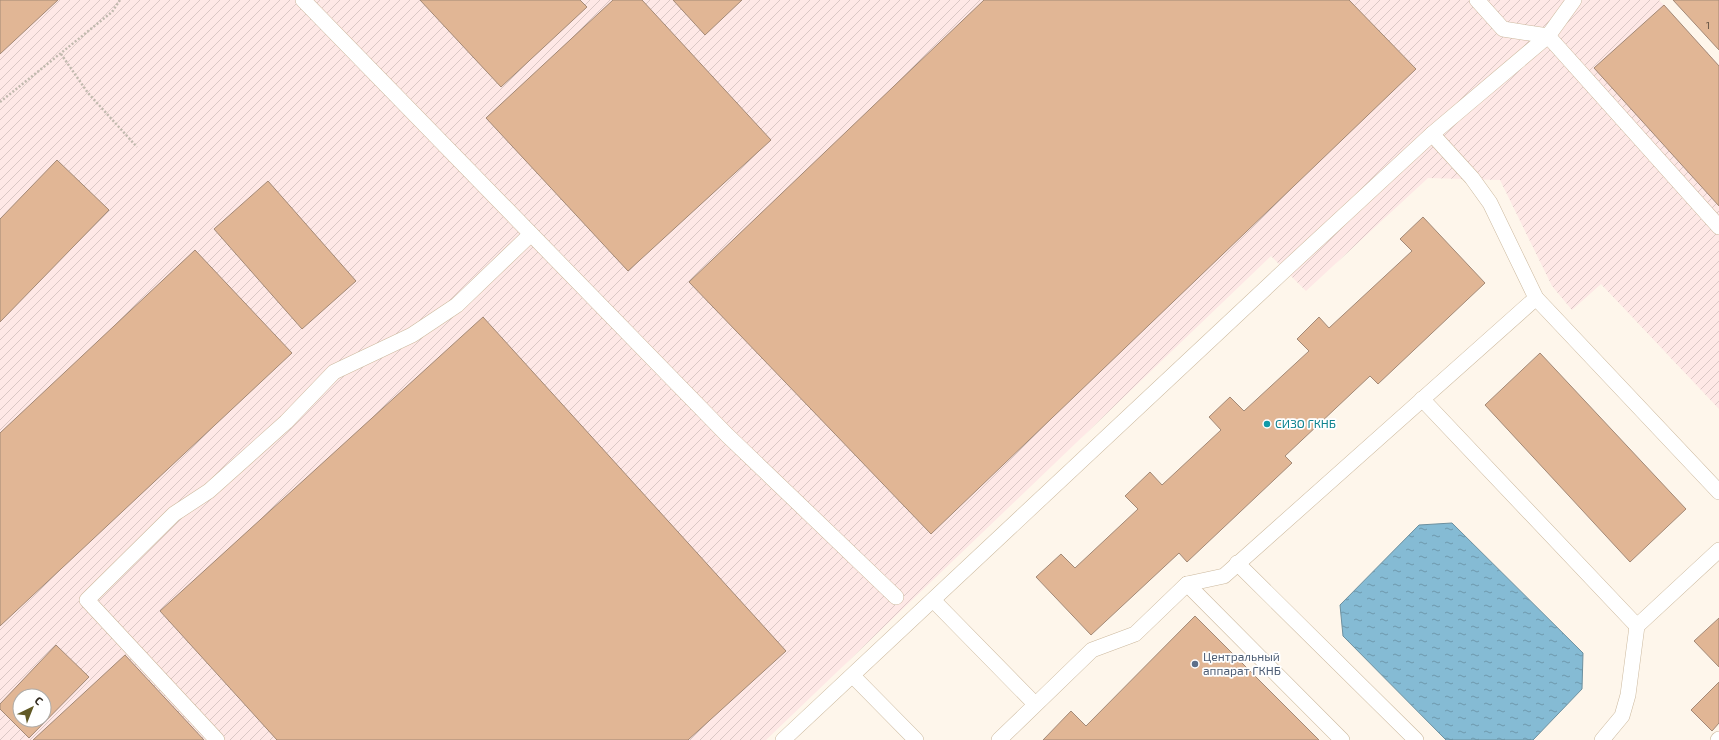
<svg xmlns="http://www.w3.org/2000/svg" width="1719" height="740" font-family="'Exo 2',sans-serif">
<style>
.industrial{fill:url(#industrial-furrows);fill-rule:evenodd}
.water{fill:url(#water-ripples);stroke:#6d909f}
.building{fill:#e1b695;stroke:#a38976;fill-rule:evenodd}
.lines{fill:none;stroke-linecap:round;stroke-linejoin:round}
.service-casing{stroke:#ccb99e;stroke-width:16}
.path{stroke:#c1b9ae;stroke-width:2.5;stroke-dasharray:2 2;stroke-linecap:butt}
.service{stroke:#fff;stroke-width:15}
.culture-dot{fill:#0f9aa8;stroke:#fff;stroke-width:1.5}
.service-dot{fill:#5c6f8a;stroke:#fff;stroke-width:1.5}
.labels{text-anchor:middle;stroke-width:3.5;stroke-linejoin:round;paint-order:stroke}
.number-label{font-size:10px;fill:#5f4f3f}
.culture-label{font-size:12px;fill:#0d838f;stroke:#fff;text-anchor:start}
.service-label{font-size:12px;fill:#4e5e75;stroke:#fff;text-anchor:start}
</style>
<defs>
<pattern id="industrial-furrows" width="10" height="10" patternUnits="userSpaceOnUse"><rect width="10" height="10" fill="#fee8e6"/><path d="M-1 1l2-2M0 10L10 0M9 11l2-2" fill="none" stroke="#dac7c5"/></pattern>
<pattern id="water-ripples" width="26" height="14" patternUnits="userSpaceOnUse"><rect width="26" height="14" fill="#85bbd4"/><path d="M2 4q2-2 4 0t4 0M15 11q2-2 4 0t4 0" fill="none" stroke="#6e98ac"/></pattern>
</defs>
<rect width="100%" height="100%" fill="#fef6eb"/>
<path class="industrial" d="M0 0H1659L1719 65V409L1601 284 1572 310 1552 286 1500 180 1428 178 1306 291 1271 256 766 740H0ZM20 696H44V720H20Z"/>
<path class="water" d="M1452 523 1583 653 1582 689 1533 740H1446L1343 636 1340 605 1419 525Z"/>
<g class="building">
<path d="M0 0H58L0 54Z"/>
<path d="M420 0H580L587 7 501 87Z"/>
<path d="M613 0H642L771 140 628 271 486 118Z"/>
<path d="M673 0H742L705 35Z"/>
<path d="M984 0H1349L1416 69 931 534 689 282Z"/>
<path d="M1673 0H1719V50Z"/>
<path d="M1664 5 1719 66V206L1594 68Z"/>
<path d="M57 160 109 210 0 322V219Z"/>
<path d="M268 181 356 281 302 329 214 229Z"/>
<path d="M1423 217 1485 283 1378 384 1370 376 1285 456 1292 463 1187 562 1179 553 1091 635 1036 577 1061 554 1075 568 1138 509 1125 496 1150 472 1162 485 1221 430 1209 417 1230 397 1244 411 1309 351 1297 339 1319 317 1329 328 1412 251 1400 239Z"/>
<path d="M195 250 292 353 0 626V433Z"/>
<path d="M483 317 786 651 688 740H277L160 611Z"/>
<path d="M1540 353 1686 509 1630 562 1485 405Z"/>
<path d="M1195 616 1319 740H1043L1071 711 1086 726Z"/>
<path d="M1719 618V667L1694 641Z"/>
<path d="M56 645 89 677 29 738 0 709V704ZM20 696H44V720H20Z"/>
<path d="M125 655 204 740H33Z"/>
<path d="M1719 682V723L1712 731 1691 710Z"/>
</g>
<g class="lines">
<defs>
<g id="service">
<path d="M303 0 727 435 896 597"/>
<path d="M1477 0 1503 29 1548 36 1719 227"/>
<path d="M1432 134 1472 178 1490 203 1536 298 1719 492"/>
<path d="M1422 399 1637 626"/>
<path d="M1237 563 1416 740"/>
<path d="M1187 584 1342 740"/>
<path d="M933 600 1035 704"/>
<path d="M853 676 916 740"/>
<path d="M217 740 87 600 174 514 209 491 286 422 334 372 412 335 457 305 531 234"/>
<path d="M783 740 1285 270 1432 134 1548 36 1574 0"/>
<path d="M999 740 1092 650 1135 634 1187 584 1224 576 1536 298"/>
<path d="M1602 740 1622 716 1628 695 1637 626 1719 550"/>
<path d="M1718 740 1719 739"/>
</g>
</defs>
<use href="#service" class="service-casing"/>
<g class="path">
<path d="M61 54 88 93 137 147"/>
<path d="M0 102 112 12 120 0"/>
</g>
<use href="#service" class="service"/>
</g>
<circle class="culture-dot" cx="1267" cy="424" r="4"/>
<circle class="service-dot" cx="1195" cy="664" r="4"/>
<g class="labels">
<g class="number-label">
<text x="1708" y="29">1</text>
</g>
<g class="culture-label">
<text x="1275" y="428">СИЗО ГКНБ</text>
</g>
<g class="service-label">
<text x="1203" y="661">Центральный<tspan x="1203" dy="14">аппарат ГКНБ</tspan></text>
</g>
</g>
<g transform="translate(32 708) rotate(43)"><circle r="19" fill="#ffffff" stroke="#aeaba7"/>
<path d="M0-3L7 15L0 10L-7 15Z" fill="#615925"/>
<text y="-6" font-size="11" font-weight="bold" text-anchor="middle" fill="#342d22">С</text>
</g>
</svg>
